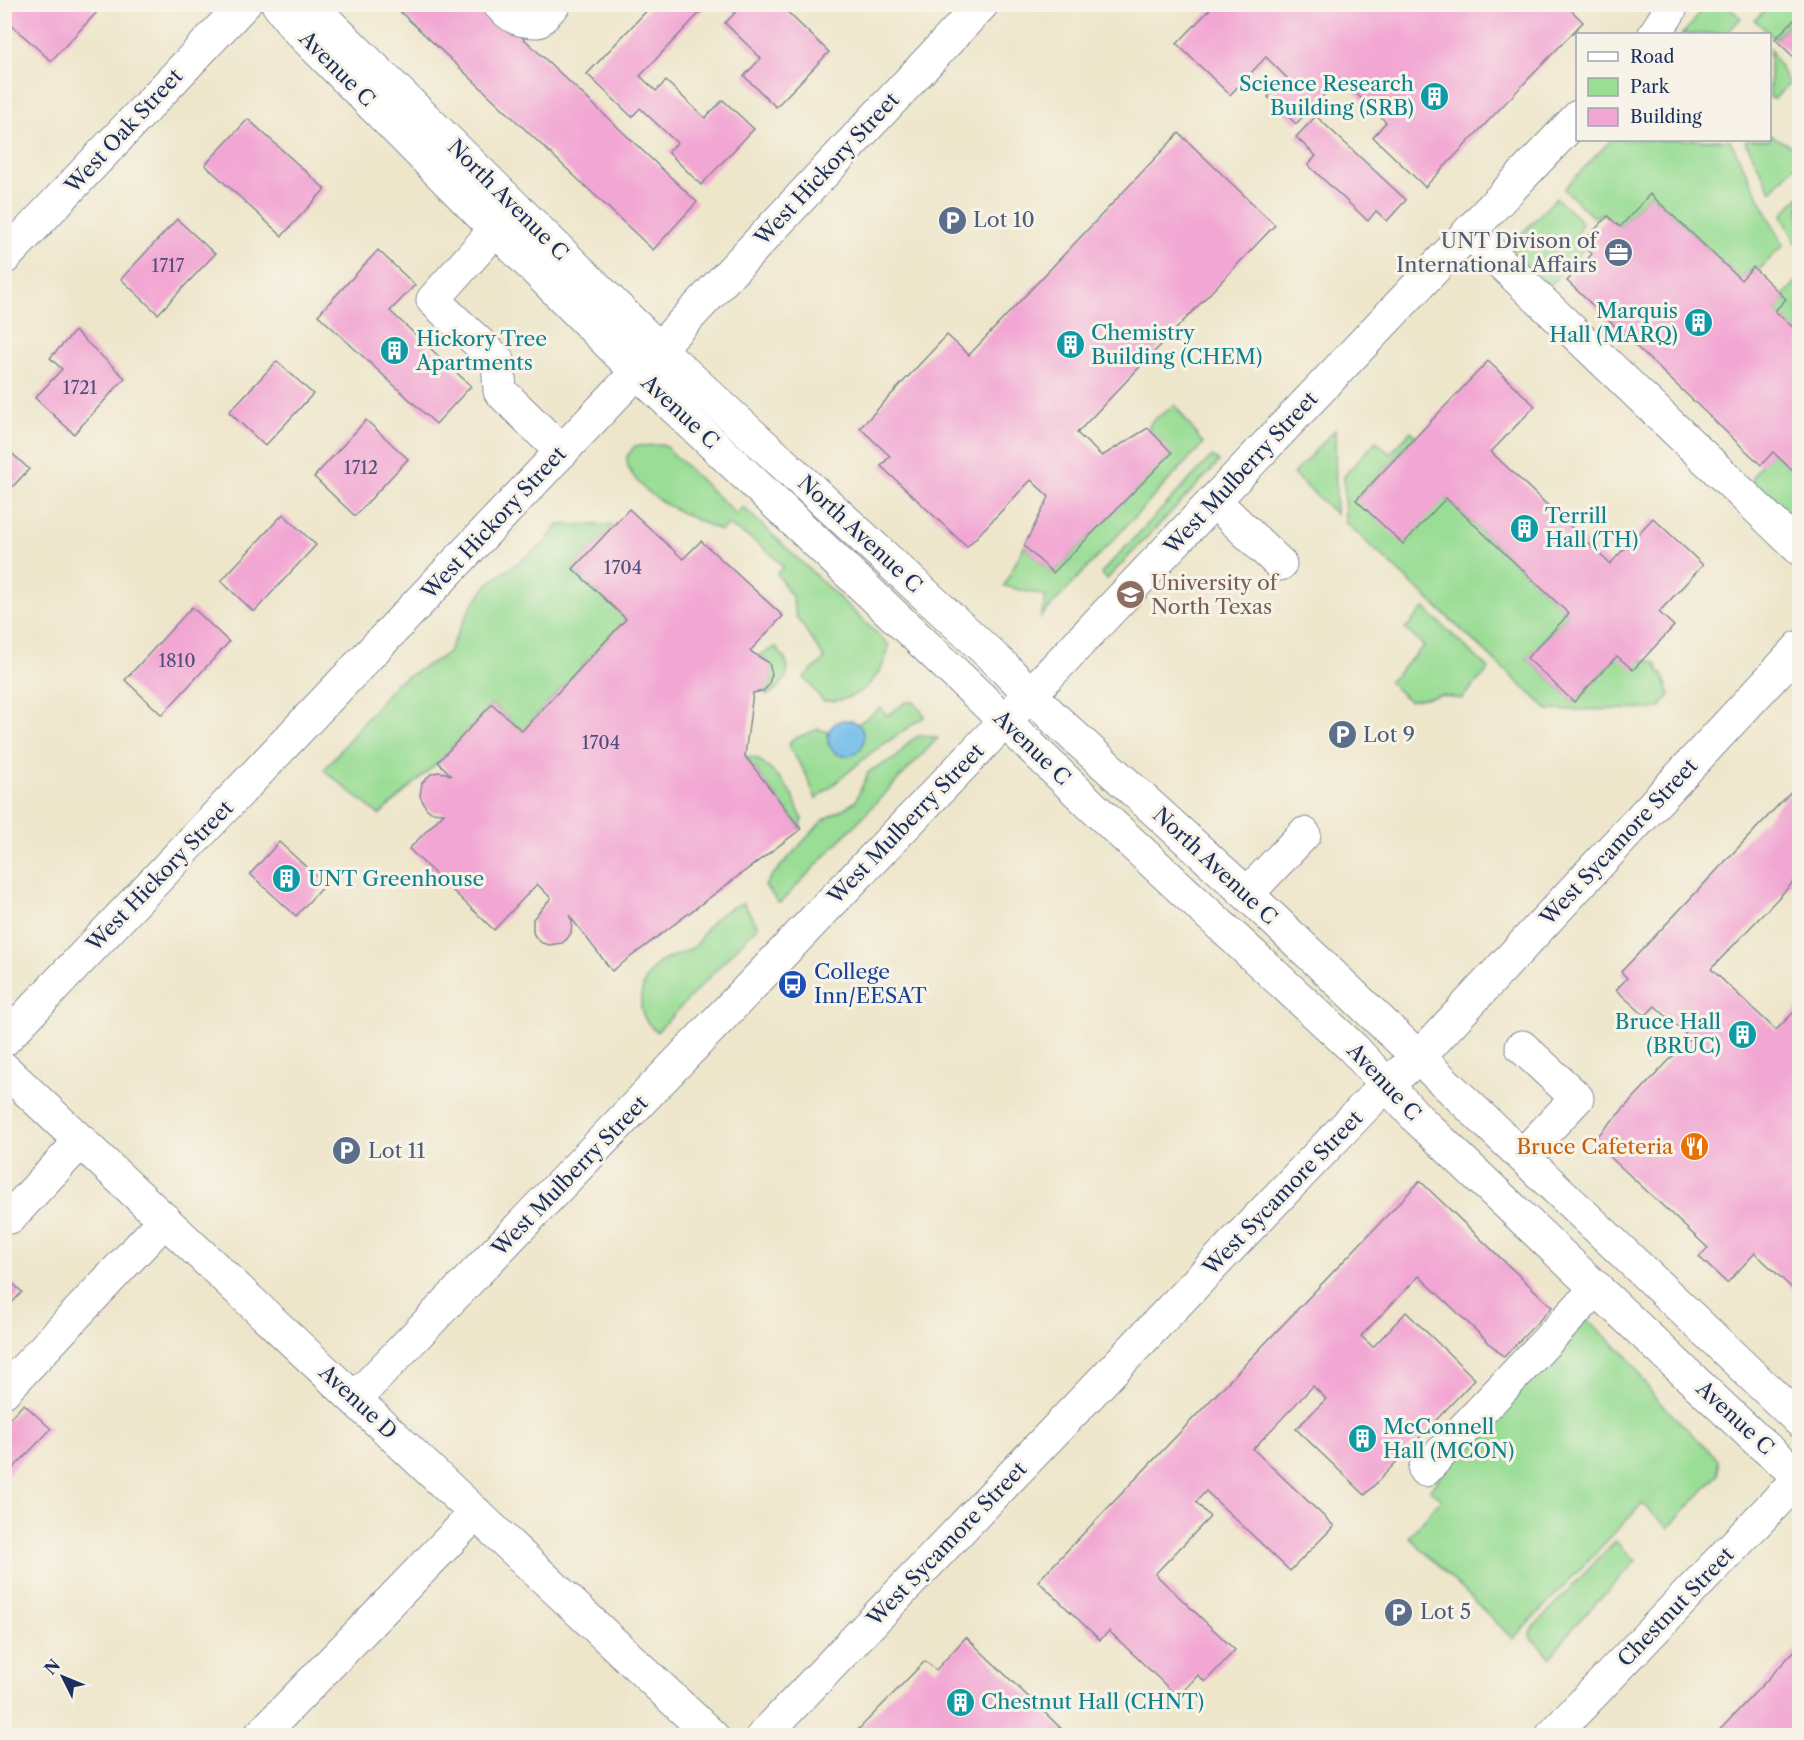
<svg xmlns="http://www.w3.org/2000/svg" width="1804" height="1740" font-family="'Libre Caslon Text',serif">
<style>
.green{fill:#9add95;stroke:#5a867a;stroke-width:1.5}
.water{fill:#6fbde9;stroke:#4576a4;stroke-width:1.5}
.building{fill:#f2a6d3}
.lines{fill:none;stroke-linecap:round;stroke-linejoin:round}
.minor-casing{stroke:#848a94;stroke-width:35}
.major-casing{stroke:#848a94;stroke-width:35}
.minor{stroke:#fff;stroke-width:33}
.major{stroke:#fff;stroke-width:33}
.labels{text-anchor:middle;stroke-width:6;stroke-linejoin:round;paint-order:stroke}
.number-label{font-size:18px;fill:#514d7b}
.street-label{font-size:21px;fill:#1b2f5e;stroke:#f7f3e8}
.culture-label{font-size:21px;fill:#0d838f;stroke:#f7f3e8;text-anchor:start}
.service-label{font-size:21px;fill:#4e5e75;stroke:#f7f3e8;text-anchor:start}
.education-label{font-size:21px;fill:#785e54;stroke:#f7f3e8;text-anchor:start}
.transit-label{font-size:21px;fill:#164399;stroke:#f7f3e8;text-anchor:start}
.food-label{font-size:21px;fill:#c56008;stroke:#f7f3e8;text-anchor:end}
</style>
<rect width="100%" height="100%" fill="#f7f3e8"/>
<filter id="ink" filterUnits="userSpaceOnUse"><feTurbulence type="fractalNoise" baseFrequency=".0167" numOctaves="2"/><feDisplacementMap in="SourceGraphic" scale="12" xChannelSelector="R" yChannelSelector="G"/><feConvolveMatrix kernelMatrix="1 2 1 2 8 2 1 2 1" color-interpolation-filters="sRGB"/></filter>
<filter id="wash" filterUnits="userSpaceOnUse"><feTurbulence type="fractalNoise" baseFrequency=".008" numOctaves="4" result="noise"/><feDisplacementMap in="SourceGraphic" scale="24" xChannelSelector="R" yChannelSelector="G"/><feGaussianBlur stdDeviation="1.35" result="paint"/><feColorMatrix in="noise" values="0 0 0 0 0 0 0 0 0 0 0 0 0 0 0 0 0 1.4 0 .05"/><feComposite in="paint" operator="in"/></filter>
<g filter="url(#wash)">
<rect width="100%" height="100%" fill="#eee6cb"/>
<g class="green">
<path d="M1701 5H1726L1741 18 1726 34H1682C1691 25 1699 18 1701 5Z"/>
<path d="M1770 5H1799V14L1775 39 1755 20Z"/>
<path d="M1770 48 1789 84 1774 99 1770 97Z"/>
<path d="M1770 135 1800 151 1799 161 1771 191 1745 140H1770Z"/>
<path d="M1611 140H1730L1783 245 1757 272 1752 268 1741 280 1650 194 1620 227 1603 213 1593 217 1564 189Z"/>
<path d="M1799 196V249L1782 215Z"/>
<path d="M1556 198 1582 222 1577 236 1585 248 1549 286 1508 248Z"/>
<path d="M1799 279V334L1775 311 1786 299 1783 296Z"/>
<path d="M1175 405 1203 444 1041 617 1046 596 1004 586 1024 546 1053 573 1171 453 1148 428 1152 421Z"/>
<path d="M1335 430 1336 514 1293 474Z"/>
<path d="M1411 431 1416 436 1356 500 1446 498 1569 614 1527 658 1574 702 1617 656 1655 662 1660 673H1662L1670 695 1660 707 1652 709 1548 710 1345 522 1344 476 1376 441 1390 454Z"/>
<path d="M664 445 736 514 743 507 889 645C883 678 858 703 823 701L804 677 825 659 796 616 792 597 777 573 783 567C768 548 749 536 727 525L721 531C691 517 645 500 629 469 627 465 627 460 627 456L635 446Z"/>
<path d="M1773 452 1792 470 1799 463V541L1752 484C1753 470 1764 461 1773 452Z"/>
<path d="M1212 456 1219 462 1107 579 1101 573Z"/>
<path d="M558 525H614L573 569 626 619 522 731 492 704 438 762 379 815 324 770 396 683 447 654 471 607 489 583 544 544Z"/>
<path d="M1424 608 1489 669 1461 699 1441 695 1409 701 1389 682 1424 646 1405 629Z"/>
<path d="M776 647C779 652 785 658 787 663 791 678 779 688 768 695L763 691C776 679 774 663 759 655Z"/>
<path d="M906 702H914L925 716 871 753 816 799 805 772 789 747 791 740 818 729 828 732V744L836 754 862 729 858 724 881 708 887 716Z"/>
<path d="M923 735 938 738 781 902H778L765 886 770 878 822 821 855 802 868 773 873 769 896 758 909 742 915 738Z"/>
<path d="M745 756 758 759 780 778 793 796 802 819 801 829Z"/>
<path d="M743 903 758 926 657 1032C654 1029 650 1026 647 1022 634 1003 643 972 663 961 673 955 687 953 696 945 700 940 702 934 706 929 716 915 727 909 743 903Z"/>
<path d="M1586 1319 1628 1357 1655 1398 1718 1459V1475L1668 1528 1642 1504 1513 1639 1409 1537 1441 1499 1430 1489 1469 1441Z"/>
<path d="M1615 1541 1636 1561 1574 1626 1551 1657 1532 1639 1530 1635 1531 1630Z"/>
</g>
<circle class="water" cx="846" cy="738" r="18"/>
<g id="blocks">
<g class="building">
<path d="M4 4H88L97 12 51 61 4 18Z"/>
<path d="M392 4H487L697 202 653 250Z"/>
<path d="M653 4H708L640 76 656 91 666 81 705 118 723 100 754 129 701 185 668 152 677 143 640 108 632 117 587 74Z"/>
<path d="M727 4H779L829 52 776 107 744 76 761 58 725 23 735 13Z"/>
<path d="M1207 4H1565L1583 22 1425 187 1373 137 1386 122 1340 78 1296 124 1268 97 1287 78 1266 57 1230 95 1177 44 1211 8Z"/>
<path d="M1800 14V63L1775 39Z"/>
<path d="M1316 116 1406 200 1387 221 1376 211 1368 221 1308 165 1316 156 1296 137Z"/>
<path d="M248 119 325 189 282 236 205 165Z"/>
<path d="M1179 133 1275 225 1077 433 1102 456 1148 428 1172 453 1053 573 1024 546 1049 497 1031 480 967 547 881 466 890 456 860 428 947 335 969 355Z"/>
<path d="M1650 194 1741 280 1753 267 1786 299 1775 311 1800 334V463L1792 470 1773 452 1761 465 1567 281 1592 254 1581 244 1608 216 1620 227Z"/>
<path d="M177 219 215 254 158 314 121 279Z"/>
<path d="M378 250 415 285 390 311 471 386 436 424 318 315Z"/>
<path d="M75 331 125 378 74 434 35 398 62 369 50 358Z"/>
<path d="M277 361 313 394 265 446 229 412Z"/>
<path d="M1488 361 1535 406 1491 452 1610 564 1653 518 1703 565 1659 612 1674 626 1633 670 1617 656 1574 702 1527 658 1569 614 1446 498 1403 544 1356 500Z"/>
<path d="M366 420 408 459 355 516 314 477Z"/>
<path d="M4 446 29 469 4 496Z"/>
<path d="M629 509 683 559 701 541 783 616 750 651 769 663 772 674 768 686 763 691 753 693 745 756 801 829 612 971 569 915 572 921 571 933 567 939 562 943 549 945 542 943 537 939 533 933V919L551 898 537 884 494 930 409 849 444 813 431 812 426 808 420 796 422 783 431 774 438 772 446 773 452 776 438 762 492 704 522 731 626 619 573 569Z"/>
<path d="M283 514 316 545 254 612 221 581Z"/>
<path d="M192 607 229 642 162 715 125 680Z"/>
<path d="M1800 782V875L1711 969 1776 1030 1800 1006V1286L1795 1291 1755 1253 1727 1283 1699 1257 1708 1248 1593 1141 1690 1038 1655 1006 1645 1016 1616 990 1627 978 1621 972Z"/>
<path d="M279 842 325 884 296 916 250 874Z"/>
<path d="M1420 1181 1552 1307 1504 1357 1419 1276 1361 1336 1373 1347 1406 1312 1475 1379 1365 1495 1296 1429 1326 1399 1313 1386 1253 1449 1334 1526 1290 1571 1206 1491 1196 1502 1210 1517 1155 1574 1235 1650 1205 1682 1198 1675 1178 1697 1109 1631 1100 1640 1038 1581Z"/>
<path d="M4 1275 22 1292 4 1311Z"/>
<path d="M24 1404 51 1429 4 1478V1424Z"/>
<path d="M966 1637 1069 1736H857L855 1733 925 1661 936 1670Z"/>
<path d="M1800 1645V1736H1714Z"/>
</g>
</g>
</g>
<g filter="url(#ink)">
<use href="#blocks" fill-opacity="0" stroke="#848a94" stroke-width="1.5"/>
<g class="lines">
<defs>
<g id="minor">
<path d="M278 4 296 28 637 372 980 697 1093 807 1353 1048 1418 1119 1638 1328 1757 1440 1800 1477"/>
<path d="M309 4 659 349 1005 668 1054 718 1247 894 1800 1421"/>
<path d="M499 4C513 18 518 21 538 21L554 4"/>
<path d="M1655 34 1670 10 1669 4"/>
<path d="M496 229 433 300 498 361 500 391 562 452"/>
<path d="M1469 232 1800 549"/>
<path d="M1214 501 1280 564"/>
<path d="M1247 894 1304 834"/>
<path d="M1522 1047 1577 1098 1522 1156"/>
<path d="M4 1069 712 1736"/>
<path d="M10 1217 81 1141"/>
<path d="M4 1391 165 1220"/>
<path d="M355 1399 1005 721 1578 117"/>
<path d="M1425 1470 1597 1288"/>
<path d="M260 1736 476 1513"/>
<path d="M763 1736 1370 1101 1387 1084 1418 1058 1800 647"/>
<path d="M1552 1736 1800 1477"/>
</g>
<g id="major">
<path d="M4 258 244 4"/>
<path d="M4 1040 637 372 982 4"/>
</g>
</defs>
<use href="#minor" class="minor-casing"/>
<use href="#major" class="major-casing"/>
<use href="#minor" class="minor"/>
<use href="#major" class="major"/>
</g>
</g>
<defs>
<symbol id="building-disc" viewBox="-11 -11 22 22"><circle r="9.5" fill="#0f9aa8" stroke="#f7f3e8"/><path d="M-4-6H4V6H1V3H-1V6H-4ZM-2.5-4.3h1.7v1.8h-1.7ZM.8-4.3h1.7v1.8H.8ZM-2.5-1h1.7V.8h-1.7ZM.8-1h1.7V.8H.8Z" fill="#fff"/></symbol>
<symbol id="parking-disc" viewBox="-11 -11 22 22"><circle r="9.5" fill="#5c6f8a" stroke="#f7f3e8"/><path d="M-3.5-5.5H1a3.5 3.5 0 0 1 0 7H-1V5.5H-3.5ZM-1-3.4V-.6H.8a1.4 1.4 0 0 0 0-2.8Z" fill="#fff"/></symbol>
<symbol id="office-disc" viewBox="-11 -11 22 22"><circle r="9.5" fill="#5c6f8a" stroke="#f7f3e8"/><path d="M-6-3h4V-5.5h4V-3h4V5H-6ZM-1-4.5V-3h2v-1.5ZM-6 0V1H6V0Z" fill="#fff"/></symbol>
<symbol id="university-disc" viewBox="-11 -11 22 22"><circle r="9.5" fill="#8d6e63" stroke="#f7f3e8"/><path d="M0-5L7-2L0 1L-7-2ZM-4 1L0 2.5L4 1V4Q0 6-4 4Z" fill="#fff"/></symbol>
<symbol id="bus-disc" viewBox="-11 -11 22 22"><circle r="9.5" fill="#1a4fb4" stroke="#f7f3e8"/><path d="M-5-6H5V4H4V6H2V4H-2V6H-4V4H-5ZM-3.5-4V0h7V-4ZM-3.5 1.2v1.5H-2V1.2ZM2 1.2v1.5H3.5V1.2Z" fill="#fff"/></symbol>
<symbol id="restaurant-disc" viewBox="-11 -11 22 22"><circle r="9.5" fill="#e8710a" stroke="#f7f3e8"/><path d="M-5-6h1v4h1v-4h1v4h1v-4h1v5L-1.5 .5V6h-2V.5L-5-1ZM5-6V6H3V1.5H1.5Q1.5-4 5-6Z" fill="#fff"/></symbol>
</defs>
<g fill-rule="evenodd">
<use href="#building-disc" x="1418" y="80" width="33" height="33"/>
<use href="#parking-disc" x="936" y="204" width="33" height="33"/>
<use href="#office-disc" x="1602" y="236" width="33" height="33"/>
<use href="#building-disc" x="1682" y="306" width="33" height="33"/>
<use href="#building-disc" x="1054" y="328" width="33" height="33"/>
<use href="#building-disc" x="378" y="334" width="33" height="33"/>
<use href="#building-disc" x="1508" y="512" width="33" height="33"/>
<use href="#university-disc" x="1114" y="578" width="33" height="33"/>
<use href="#parking-disc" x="1326" y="718" width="33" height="33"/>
<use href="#building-disc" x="270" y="862" width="33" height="33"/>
<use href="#bus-disc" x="776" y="968" width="33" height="33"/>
<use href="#building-disc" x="1726" y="1018" width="33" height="33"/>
<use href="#restaurant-disc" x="1678" y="1130" width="33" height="33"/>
<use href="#parking-disc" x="330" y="1134" width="33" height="33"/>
<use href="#building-disc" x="1346" y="1422" width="33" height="33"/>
<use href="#parking-disc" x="1382" y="1596" width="33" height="33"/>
<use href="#building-disc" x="944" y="1686" width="33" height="33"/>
</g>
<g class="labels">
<g class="number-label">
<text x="168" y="272">1717</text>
<text x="80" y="394">1721</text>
<text x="361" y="474">1712</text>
<text x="623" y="574">1704</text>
<text x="177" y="667">1810</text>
<text x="601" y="749">1704</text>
</g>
<g class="street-label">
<text transform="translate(337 69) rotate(45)" y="7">Avenue C</text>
<text transform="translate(124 131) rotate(-47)" y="7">West Oak Street</text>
<text transform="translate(827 169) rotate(-47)" y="7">West Hickory Street</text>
<text transform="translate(508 200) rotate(45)" y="7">North Avenue C</text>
<text transform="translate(680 412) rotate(43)" y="7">Avenue C</text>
<text transform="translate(1241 473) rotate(-47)" y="7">West Mulberry Street</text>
<text transform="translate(494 523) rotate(-47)" y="7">West Hickory Street</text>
<text transform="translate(860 534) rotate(43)" y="7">North Avenue C</text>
<text transform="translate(1032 748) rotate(44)" y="7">Avenue C</text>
<text transform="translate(906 824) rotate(-46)" y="7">West Mulberry Street</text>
<text transform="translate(1619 842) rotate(-47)" y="7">West Sycamore Street</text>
<text transform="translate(1215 866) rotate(43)" y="7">North Avenue C</text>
<text transform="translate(160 876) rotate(-46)" y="7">West Hickory Street</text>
<text transform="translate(1384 1082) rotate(47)" y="7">Avenue C</text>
<text transform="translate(570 1176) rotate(-46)" y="7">West Mulberry Street</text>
<text transform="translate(1283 1193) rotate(-46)" y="7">West Sycamore Street</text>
<text transform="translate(358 1402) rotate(43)" y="7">Avenue D</text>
<text transform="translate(1735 1418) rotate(43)" y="7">Avenue C</text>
<text transform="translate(947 1544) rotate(-46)" y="7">West Sycamore Street</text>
<text transform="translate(1676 1607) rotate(-46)" y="7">Chestnut Street</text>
</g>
<g class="culture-label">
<text x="1414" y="91" text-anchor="end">Science Research<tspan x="1414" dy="24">Building (SRB)</tspan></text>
<text x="1678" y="318" text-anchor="end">Marquis<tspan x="1678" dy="24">Hall (MARQ)</tspan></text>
<text x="1091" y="340">Chemistry<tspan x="1091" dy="24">Building (CHEM)</tspan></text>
<text x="416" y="346">Hickory Tree<tspan x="416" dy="24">Apartments</tspan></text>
<text x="1545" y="523">Terrill<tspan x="1545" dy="24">Hall (TH)</tspan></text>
<text x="308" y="886">UNT Greenhouse</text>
<text x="1721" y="1029" text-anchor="end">Bruce Hall<tspan x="1721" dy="24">(BRUC)</tspan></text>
<text x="1383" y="1434">McConnell<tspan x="1383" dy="24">Hall (MCON)</tspan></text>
<text x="981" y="1709">Chestnut Hall (CHNT)</text>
</g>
<g class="service-label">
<text x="973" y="227">Lot 10</text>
<text x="1597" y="248" text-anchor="end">UNT Divison of<tspan x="1597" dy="24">International Affairs</tspan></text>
<text x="1363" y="742">Lot 9</text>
<text x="368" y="1158">Lot 11</text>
<text x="1420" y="1619">Lot 5</text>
</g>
<g class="education-label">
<text x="1151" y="590">University of<tspan x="1151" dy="24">North Texas</tspan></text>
</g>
<g class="transit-label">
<text x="814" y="979">College<tspan x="814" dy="24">Inn/EESAT</tspan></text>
</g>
<g class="food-label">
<text x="1673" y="1154">Bruce Cafeteria</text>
</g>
</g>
<rect width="1804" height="1740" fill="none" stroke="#f7f3e8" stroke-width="24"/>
<rect x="1576" y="33" width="195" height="108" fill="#f7f3e8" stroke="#9fa5b1" stroke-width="1.5"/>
<rect x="1588" y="52" width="30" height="9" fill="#ffffff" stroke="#9fa5b1" stroke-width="1.5"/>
<text x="1630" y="63" font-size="18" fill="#1b2f5e">Road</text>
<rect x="1588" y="78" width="30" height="18" fill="#9add95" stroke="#9fa5b1" stroke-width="1.5"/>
<text x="1630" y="93" font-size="18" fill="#1b2f5e">Park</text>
<rect x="1588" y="108" width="30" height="18" fill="#f2a6d3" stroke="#9fa5b1" stroke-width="1.5"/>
<text x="1630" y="123" font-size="18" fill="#1b2f5e">Building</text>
<g transform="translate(63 1677) rotate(313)" stroke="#f7f3e8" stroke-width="4.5" paint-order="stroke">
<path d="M0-4.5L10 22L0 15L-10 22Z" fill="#1b2f5e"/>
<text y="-9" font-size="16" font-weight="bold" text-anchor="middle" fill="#1b2f5e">N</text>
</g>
</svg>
